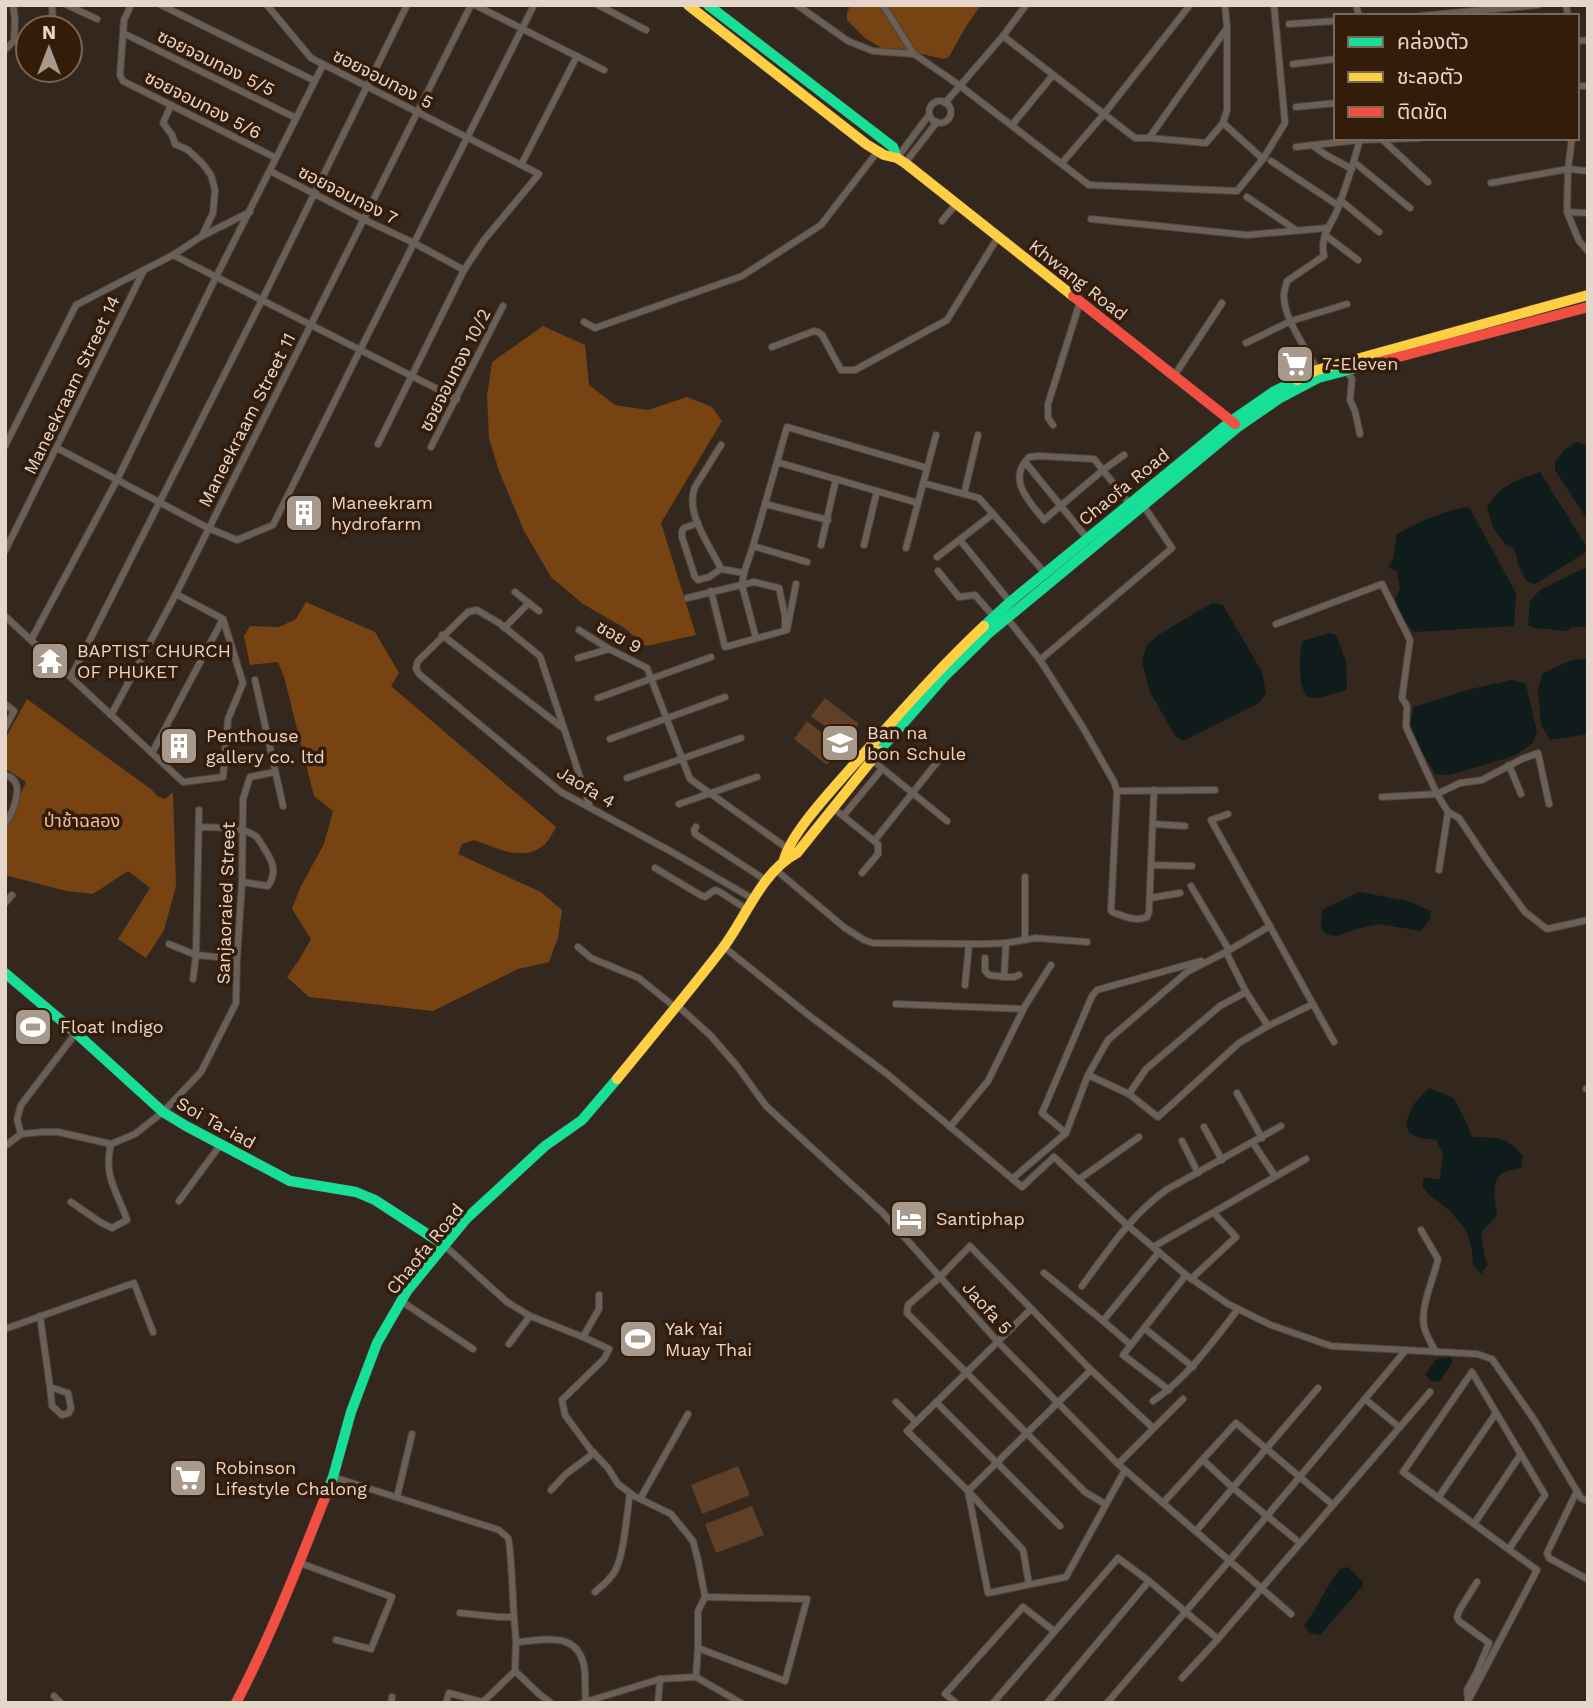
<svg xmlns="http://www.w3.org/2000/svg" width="1593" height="1708" font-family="'Work Sans','Noto Sans Thai',sans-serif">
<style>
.green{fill:#5f3f26}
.forest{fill:#774313}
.water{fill:#101c1c}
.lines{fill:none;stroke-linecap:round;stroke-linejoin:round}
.street-casing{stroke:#4f443c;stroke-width:8}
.fast-casing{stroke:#4f443c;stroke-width:11}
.slow-casing{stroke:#4f443c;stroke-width:11}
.jam-casing{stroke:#4f443c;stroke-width:11}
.street{stroke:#6b6058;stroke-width:6}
.fast{stroke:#16e098;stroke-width:10}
.slow{stroke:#ffcf43;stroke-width:10}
.jam{stroke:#f24e42;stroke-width:10}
.labels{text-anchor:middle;stroke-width:7;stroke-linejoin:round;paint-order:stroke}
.street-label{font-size:18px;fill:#e6d6ca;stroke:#331c09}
.poi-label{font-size:18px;fill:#e6d6ca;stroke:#331c09;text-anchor:start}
.park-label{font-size:18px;fill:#f4c099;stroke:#331c09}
</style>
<rect width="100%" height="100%" fill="#34271d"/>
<g class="green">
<path d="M825 698 859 724 845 742 811 716Z"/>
<path d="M807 721 841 748 827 765 794 739Z"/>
<path d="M738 1466 750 1495 702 1514 691 1485Z"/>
<path d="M752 1506 764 1535 716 1553 705 1524Z"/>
</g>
<g class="forest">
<path d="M850 5H981L965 28 949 57 943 59 906 50 882 48 865 38 847 20V14Z"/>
<path d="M543 326 585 345 589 385 615 405 648 410 687 397 712 407 722 421 661 523 696 635 646 646 623 627 583 604 551 577 524 531 499 471 489 438 487 396 492 362Z"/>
<path d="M306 602 375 632 399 673 391 686 556 827C553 832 549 841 544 845 523 863 495 847 474 840L462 844 458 854 541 892 562 910 558 938 549 962 518 969 433 1011 309 997 287 977 299 960 311 939 292 909 300 888 324 844 333 811 314 796 284 677 278 662 250 665 244 636 250 626 279 627 296 619Z"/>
<path d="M27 699 152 790 157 796 165 799 173 792 176 886 164 930 146 958 118 939 150 888 128 871 93 894 66 891 5 875V828L26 782 5 768V739Z"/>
</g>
<g class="water">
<path d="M1576 442 1584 444 1588 449V521L1555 470V462L1564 450Z"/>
<path d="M1540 472 1588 549 1583 554 1535 584 1527 582 1517 563V556L1513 548 1505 544 1493 528 1487 508C1501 484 1515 481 1540 472Z"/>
<path d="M1469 507 1516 593 1514 626 1414 632 1402 618 1395 599 1400 588 1397 572 1388 567 1393 559 1397 534C1418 522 1445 510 1469 507Z"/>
<path d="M1588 566V627H1572L1567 631 1534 628 1528 625 1530 601 1540 590Z"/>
<path d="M1212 603 1223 605 1262 672 1266 693 1259 703 1183 741 1175 736 1149 690 1142 661 1147 645 1158 635Z"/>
<path d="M1330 633 1336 635 1346 661 1347 690 1319 698 1307 697C1297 681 1300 660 1302 641Z"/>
<path d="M1588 658V734L1550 740 1541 725 1538 690 1542 674 1569 661Z"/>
<path d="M1512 680 1526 684 1537 732 1532 744 1514 756 1449 775 1435 774 1421 750 1410 723 1414 707 1471 689Z"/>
<path d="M1359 892 1408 901 1431 911 1430 919 1421 931 1379 924 1352 930 1337 936 1326 934 1321 928 1322 910Z"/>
<path d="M1429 1088 1454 1098 1466 1122 1472 1137C1496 1138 1506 1135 1523 1156L1521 1168C1516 1169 1509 1170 1504 1172 1490 1180 1495 1202 1497 1215L1481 1233 1485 1258 1488 1264 1481 1274 1473 1265 1472 1249 1466 1230 1449 1210 1430 1196 1423 1188V1178L1440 1179 1443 1154 1436 1140 1420 1138 1409 1133 1406 1123 1413 1105Z"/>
<path d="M1450 1357 1453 1362 1440 1381 1432 1382 1425 1375 1436 1359Z"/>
<path d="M1348 1567 1363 1582 1362 1587 1320 1635 1310 1633 1304 1626 1313 1613 1327 1588 1340 1569Z"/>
</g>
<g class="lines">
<defs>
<g id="street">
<path d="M52 5 53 24"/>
<path d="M67 5 97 19"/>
<path d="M131 5 124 20 120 75 123 81 276 158"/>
<path d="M161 5 315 81"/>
<path d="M267 5 311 58 539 174 484 240 464 270 378 444"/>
<path d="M475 5 604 70"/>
<path d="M598 5 646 30"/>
<path d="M797 5 848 41 873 51 914 54"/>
<path d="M883 5 914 54 959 85 1089 185 1237 191 1263 159 1285 123 1274 5"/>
<path d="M1356 5 1359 16"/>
<path d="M1566 5 1568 16"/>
<path d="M1420 16 1538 5"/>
<path d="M1289 24 1336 21"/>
<path d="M123 33 296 118"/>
<path d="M1003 36 1135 138H1149L1206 143 1223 123 1227 110V28L1225 5"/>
<path d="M1577 41 1588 40"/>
<path d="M5 50 14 41 15 20 13 5"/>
<path d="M1293 64 1336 59"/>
<path d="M1577 86H1588"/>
<circle cx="940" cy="112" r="11"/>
<path d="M945 103 1003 36 1026 5"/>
<path d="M1296 107 1336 103"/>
<path d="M1223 123 1263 159"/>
<path d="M1012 125 1053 75"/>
<path d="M1149 138 1227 28"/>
<path d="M1572 138 1568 169 1567 212 1579 241 1588 251"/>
<path d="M1384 141 1428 182"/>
<path d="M1312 145 1326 155 1352 169"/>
<path d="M1296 147 1359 140 1421 138"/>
<path d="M897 158 929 115"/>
<path d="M1271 161 1339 206"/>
<path d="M1354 162 1410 208"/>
<path d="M905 163 937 122"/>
<path d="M1062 163 1104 114 1190 5"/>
<path d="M521 165 577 56"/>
<path d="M270 171 363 219 414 243 464 270"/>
<path d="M1491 183 1568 169 1588 171"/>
<path d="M1247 197 1296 230"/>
<path d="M1340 200 1379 232"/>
<path d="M1567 212 1588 213"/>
<path d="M1091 219 1247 235 1327 228"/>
<path d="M942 221 956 204"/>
<path d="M1325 235 1358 260"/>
<path d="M202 236 250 212"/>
<path d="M173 255 457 399"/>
<path d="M584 322 595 328 742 276 821 225 878 151"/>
<path d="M1246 343 1291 321 1347 304"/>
<path d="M772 347 814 331 818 332 822 335 841 370H855L947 320 998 237"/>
<path d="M1317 370C1307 349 1285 321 1284 298 1283 293 1286 286 1287 281L1324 256C1319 234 1334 223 1340 203 1347 182 1355 161 1360 138"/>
<path d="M1346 370 1352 379 1350 400 1355 411 1360 434"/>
<path d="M1174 376 1222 303"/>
<path d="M1053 425 1048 418V404L1080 302"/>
<path d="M721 445 695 487C684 513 711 547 721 569L744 573"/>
<path d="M5 446 76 305 173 255 202 236 213 213 215 190 211 175 202 163 188 150 175 144 172 135 163 123 171 105"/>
<path d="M431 447 503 306"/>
<path d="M57 448 208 528 237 540 273 525 360 350 534 5"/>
<path d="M1124 455 1103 470 1044 520C1030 502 1006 480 1029 457L1039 456 1094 459 1129 503"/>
<path d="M777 462 918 503"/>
<path d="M1025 462 1087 538"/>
<path d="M923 483 979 498 1045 573"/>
<path d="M964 494 978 435"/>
<path d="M765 504 828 520"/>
<path d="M698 523 684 528 682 531V537L695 577 698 580 709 577 721 569"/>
<path d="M960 540 1010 602"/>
<path d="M821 545 836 479"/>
<path d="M864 545 877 491"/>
<path d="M753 546 807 562"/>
<path d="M906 548 936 435"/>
<path d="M5 551 144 270"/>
<path d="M937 557 993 514"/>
<path d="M938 571 959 597 975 595 994 617"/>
<path d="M711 591 725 647 787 630 796 584"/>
<path d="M515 592 539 611"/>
<path d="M687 598 754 582 779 588 785 616V628"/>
<path d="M5 616 183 782 223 777 228 719 243 683 223 619 176 594"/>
<path d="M1007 618 1040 660 1082 726 1114 782 1117 791 1215 790"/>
<path d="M1276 624 1382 584 1410 640 1402 698 1407 706 1406 727 1437 794 1448 812 1459 818 1489 863 1525 912 1547 929 1588 920"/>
<path d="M504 628 529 603"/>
<path d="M579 630 609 649 647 668 690 779 787 848"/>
<path d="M442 635 563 728"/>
<path d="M756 638 742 585 744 573 753 546 787 427 927 468"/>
<path d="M31 640 117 480 216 277 323 65"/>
<path d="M578 658 609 649"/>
<path d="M1040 660 1172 548 1143 505"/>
<path d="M71 677 262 300 407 5"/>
<path d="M255 680 283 806"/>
<path d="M598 698 711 657"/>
<path d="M5 704 14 711 5 728"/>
<path d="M111 715 176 594 471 5"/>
<path d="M610 739 725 697"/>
<path d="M152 753 223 619"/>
<path d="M872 760 947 821"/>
<path d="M1509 765 1521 794"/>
<path d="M5 775C10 777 13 778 15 782 21 791 12 816 5 823"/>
<path d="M627 778 741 738"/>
<path d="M1117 791 1111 910 1112 912C1124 916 1135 922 1147 917L1149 912 1154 790"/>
<path d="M1382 797 1437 794 1460 783 1482 780 1522 759 1538 753 1549 804"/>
<path d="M679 804 757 777"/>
<path d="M590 807 540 656 499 623 477 610 468 612 418 661 416 668 419 674 561 792 672 852 755 900"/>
<path d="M833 808 878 844V854L862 873"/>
<path d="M1228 814 1211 820 1334 1042"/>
<path d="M843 816 882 769"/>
<path d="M1153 824 1185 826"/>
<path d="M199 827C215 828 244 826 257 837 267 854 281 867 268 886L242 882"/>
<path d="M696 827 694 830 695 834 767 881"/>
<path d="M874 841 942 756"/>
<path d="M1151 865 1192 866"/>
<path d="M655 868 702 896 705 897 715 890 720 892 748 910"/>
<path d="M776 870 845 928 864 940 873 943 983 944 1006 943 1036 938 1087 942"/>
<path d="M1439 870 1448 812"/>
<path d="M1025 877V939"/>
<path d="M1191 886 1229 950"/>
<path d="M1150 898 1180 893"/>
<path d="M5 903 12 895"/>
<path d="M169 944 196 955 237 959"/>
<path d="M578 947 591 958 639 978 676 1008"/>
<path d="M724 947 811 1017 886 1073 1022 1187 1054 1157 1127 1225 1186 1275 1228 1304 1271 1325 1331 1346 1477 1354 1492 1359 1535 1421 1581 1498 1588 1501"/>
<path d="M1226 952 1246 992 1268 1026"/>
<path d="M985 958V971L989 975 1004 977 1006 943"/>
<path d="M1004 977H1014L1019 975"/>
<path d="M193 979 196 955 199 810"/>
<path d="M965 985 969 944"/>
<path d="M896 1004 1023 1009"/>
<path d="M678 1006 710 1035 737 1066 766 1106 882 1212 998 1342 1118 1464 1291 1614"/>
<path d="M1088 1075 1129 1094 1158 1117 1239 1043 1268 1026 1313 1004"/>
<path d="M1586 1089H1588"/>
<path d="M1237 1093 1262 1138"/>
<path d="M1129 1094 1146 1069 1220 1006 1246 992"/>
<path d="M950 1127 988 1081 1025 1006 1051 965"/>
<path d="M1204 1127 1222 1160"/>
<path d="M1066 1133 1042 1113 1092 996 1097 990 1201 961"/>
<path d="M21 1134 17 1119 21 1105 76 1033"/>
<path d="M1182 1141 1198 1173"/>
<path d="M1253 1143 1275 1176"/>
<path d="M5 1146 21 1134 43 1132H58L111 1144 135 1134 163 1112 201 1072 236 1003 237 959 242 882 243 799 250 777 275 772"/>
<path d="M1012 1179 1066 1133 1088 1075 1108 1040 1187 972 1226 952 1270 926"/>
<path d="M1078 1180 1139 1137"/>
<path d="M179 1201 221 1144"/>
<path d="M71 1202 100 1222 112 1228 127 1220C117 1191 103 1177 111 1144"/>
<path d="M1421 1230 1438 1259C1434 1278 1420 1307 1424 1326 1426 1336 1431 1343 1436 1352"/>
<path d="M444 1245 507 1302 530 1316 583 1337 609 1349 604 1359 562 1400 565 1415 590 1449 608 1468 618 1484 634 1496 671 1514 693 1541 698 1560 705 1597 698 1611V1648L696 1677"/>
<path d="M1153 1247 1306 1159"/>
<path d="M1044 1273 1103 1321"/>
<path d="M1191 1279 1236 1237 1214 1213"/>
<path d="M1082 1286C1107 1252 1131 1215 1166 1190L1281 1126"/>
<path d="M401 1301 473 1349"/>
<path d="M1031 1309 907 1431 968 1491 988 1593 1066 1577 1125 1470"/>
<path d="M40 1316 50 1387 68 1393 71 1408 69 1413 62 1415 52 1406 50 1387"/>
<path d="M1144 1328 1193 1367"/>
<path d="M5 1329 134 1283 153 1332"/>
<path d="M583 1337 599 1309V1295"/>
<path d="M509 1344 530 1316"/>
<path d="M1131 1345 1103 1321 1159 1252"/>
<path d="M1169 1390 1123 1355 1186 1275"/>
<path d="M1365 1399 1399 1427"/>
<path d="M1153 1401C1188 1377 1212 1343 1238 1309"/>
<path d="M896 1402 916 1422"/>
<path d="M936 1402 1060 1526"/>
<path d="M1203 1460 1233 1488 1300 1543"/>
<path d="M1118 1464 1183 1399"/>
<path d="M333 1477 499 1530C502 1533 505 1535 508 1538 511 1543 513 1605 514 1617"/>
<path d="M551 1490 566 1474 594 1453"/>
<path d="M1577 1491 1547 1553 1549 1558 1587 1579"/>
<path d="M397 1497 412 1434"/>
<path d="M1438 1498 1496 1413"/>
<path d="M640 1499 688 1414"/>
<path d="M1163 1503 1236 1423 1333 1505"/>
<path d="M1105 1504 1085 1492 907 1313 908 1305 940 1277 970 1246 1091 1370 1153 1428"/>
<path d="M1474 1524 1521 1454"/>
<path d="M1196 1531 1318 1388"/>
<path d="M300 1563 392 1597 371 1649 336 1640"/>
<path d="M1029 1584 1023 1550 968 1491 1091 1370"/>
<path d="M595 1592C602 1586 610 1580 615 1571 624 1555 627 1513 630 1493"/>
<path d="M516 1642C548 1640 582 1630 585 1674 585 1683 585 1692 586 1702"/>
<path d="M698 1648 785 1681 807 1599 705 1597"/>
<path d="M515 1671 539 1694 551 1703"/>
<path d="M1182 1678 1218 1639 1430 1392"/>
<path d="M54 1696 61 1703"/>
<path d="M1468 1700 1467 1690 1477 1672 1489 1643 1459 1621 1457 1617 1460 1609 1477 1582"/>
<path d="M391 1703 392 1697"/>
<path d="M446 1703 449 1693 483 1702 515 1671 516 1642 514 1617H500L460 1613"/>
<path d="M582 1703 660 1679 696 1677 741 1703"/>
<path d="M658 1703 660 1679"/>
<path d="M956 1703 945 1694 1023 1607 1054 1631"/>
<path d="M993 1703 1118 1558 1149 1581 1218 1639"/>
<path d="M1047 1703 1149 1581"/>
<path d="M1107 1703 1230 1560 1406 1350"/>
<path d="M1467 1703 1537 1570 1403 1472 1472 1372 1545 1495 1509 1549"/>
</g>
<g id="fast">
<path d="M708 5 893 147 897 158"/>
<path d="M984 626 1010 602 1231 421 1273 392 1297 380"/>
<path d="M879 751 944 677 989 633 1238 427 1280 398 1318 378 1379 362"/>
<path d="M5 973 76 1033 163 1112 186 1126 290 1181 356 1192 375 1200 444 1245"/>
<path d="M326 1495 333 1477 351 1412 377 1343 407 1291 466 1219 545 1146 582 1120 617 1079"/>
</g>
<g id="slow">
<path d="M688 5 866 144 884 155 897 158 905 163 1073 296"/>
<path d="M1297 380 1317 370 1588 295"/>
<path d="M784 860C791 833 831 791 850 769 894 720 936 671 984 626"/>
<path d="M617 1079C652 1036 688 993 722 949 746 918 761 872 797 853L879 751"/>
</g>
<g id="jam">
<path d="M1073 296 1235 424"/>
<path d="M1379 362 1588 307"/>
<path d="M236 1703C271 1636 298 1566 326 1495"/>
</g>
</defs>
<use href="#street" class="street-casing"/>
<use href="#fast" class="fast-casing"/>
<use href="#slow" class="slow-casing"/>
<use href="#jam" class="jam-casing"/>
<use href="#street" class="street"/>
<use href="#fast" class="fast"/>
<use href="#slow" class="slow"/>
<use href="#jam" class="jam"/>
</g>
<defs>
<symbol id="supermarket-square" viewBox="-11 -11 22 22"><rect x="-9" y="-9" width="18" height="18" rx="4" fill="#a8998d" stroke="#331c09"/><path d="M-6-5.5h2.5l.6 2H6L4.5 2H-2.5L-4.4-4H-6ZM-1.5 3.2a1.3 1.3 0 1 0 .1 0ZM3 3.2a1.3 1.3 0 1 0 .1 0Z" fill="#fff"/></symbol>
<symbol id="building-square" viewBox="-11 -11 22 22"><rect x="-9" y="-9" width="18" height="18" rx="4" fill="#a8998d" stroke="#331c09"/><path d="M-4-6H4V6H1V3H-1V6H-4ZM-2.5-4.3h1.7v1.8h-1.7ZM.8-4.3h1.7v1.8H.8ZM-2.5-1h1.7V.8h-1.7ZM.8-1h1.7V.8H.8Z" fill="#fff"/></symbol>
<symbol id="temple-square" viewBox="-11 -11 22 22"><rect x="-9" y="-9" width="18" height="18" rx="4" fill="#a8998d" stroke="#331c09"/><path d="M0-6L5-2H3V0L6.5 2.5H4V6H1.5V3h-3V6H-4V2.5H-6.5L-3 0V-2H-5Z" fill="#fff"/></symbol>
<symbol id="school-square" viewBox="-11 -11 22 22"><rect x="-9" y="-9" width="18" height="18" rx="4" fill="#a8998d" stroke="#331c09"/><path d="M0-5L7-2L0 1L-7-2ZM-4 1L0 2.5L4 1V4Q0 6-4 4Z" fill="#fff"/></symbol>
<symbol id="stadium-square" viewBox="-11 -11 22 22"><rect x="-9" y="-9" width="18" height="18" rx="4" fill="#a8998d" stroke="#331c09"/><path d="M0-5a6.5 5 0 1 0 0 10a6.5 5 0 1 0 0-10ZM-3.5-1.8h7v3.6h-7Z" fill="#fff"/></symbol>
<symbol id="hotel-square" viewBox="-11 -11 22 22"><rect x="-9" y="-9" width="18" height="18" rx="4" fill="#a8998d" stroke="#331c09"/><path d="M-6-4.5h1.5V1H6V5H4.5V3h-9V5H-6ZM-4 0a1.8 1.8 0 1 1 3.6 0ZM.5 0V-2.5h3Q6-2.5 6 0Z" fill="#fff"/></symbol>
</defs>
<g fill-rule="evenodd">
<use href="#supermarket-square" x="1273" y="342" width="44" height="44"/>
<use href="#building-square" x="282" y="491" width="44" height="44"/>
<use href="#temple-square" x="28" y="639" width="44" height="44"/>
<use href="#school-square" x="818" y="721" width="44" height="44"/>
<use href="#building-square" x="157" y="724" width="44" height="44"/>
<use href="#stadium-square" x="11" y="1005" width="44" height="44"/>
<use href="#hotel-square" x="887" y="1197" width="44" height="44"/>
<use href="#stadium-square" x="616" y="1317" width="44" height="44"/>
<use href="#supermarket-square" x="166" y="1456" width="44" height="44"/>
</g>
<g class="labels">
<g class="street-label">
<text transform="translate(216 63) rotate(26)" y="6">ซอยจอมทอง 5/5</text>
<text transform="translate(383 79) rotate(27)" y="6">ซอยจอมทอง 5</text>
<text transform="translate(203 105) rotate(27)" y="6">ซอยจอมทอง 5/6</text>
<text transform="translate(348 195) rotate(27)" y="6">ซอยจอมทอง 7</text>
<text transform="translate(1078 280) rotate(38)" y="6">Khwang Road</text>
<text transform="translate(455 370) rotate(-63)" y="6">ซอยจอมทอง 10/2</text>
<text transform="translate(72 385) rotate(-64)" y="6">Maneekraam Street 14</text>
<text transform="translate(247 420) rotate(-63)" y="6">Maneekraam Street 11</text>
<text transform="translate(1124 487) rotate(-39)" y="6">Chaofa Road</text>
<text transform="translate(619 637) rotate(29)" y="6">ซอย 9</text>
<text transform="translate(586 787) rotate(31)" y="6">Jaofa 4</text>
<text transform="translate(226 903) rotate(-88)" y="6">Sanjaoraied Street</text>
<text transform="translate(216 1123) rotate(29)" y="6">Soi Ta-iad</text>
<text transform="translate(425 1249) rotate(-51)" y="6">Chaofa Road</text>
<text transform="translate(987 1308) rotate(48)" y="6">Jaofa 5</text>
</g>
<g class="poi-label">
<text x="1322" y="370">7-Eleven</text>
<text x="331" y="509">Maneekram<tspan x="331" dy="21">hydrofarm</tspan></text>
<text x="77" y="657">BAPTIST CHURCH<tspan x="77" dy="21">OF PHUKET</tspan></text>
<text x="867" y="739">Ban na<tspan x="867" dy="21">bon Schule</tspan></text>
<text x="206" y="742">Penthouse<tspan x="206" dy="21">gallery co. ltd</tspan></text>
<text x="60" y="1033">Float Indigo</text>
<text x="936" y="1225">Santiphap</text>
<text x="665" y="1335">Yak Yai<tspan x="665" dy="21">Muay Thai</tspan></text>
<text x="215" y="1474">Robinson<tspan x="215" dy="21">Lifestyle Chalong</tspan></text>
</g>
<g class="park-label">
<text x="82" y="827">ป่าช้าฉลอง</text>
</g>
</g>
<rect width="1593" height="1708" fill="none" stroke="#e6d6ca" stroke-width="14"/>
<rect x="1334" y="14" width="245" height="126" fill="#331c09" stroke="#7b6656" stroke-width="2"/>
<rect x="1348" y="37" width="35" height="10" fill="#16e098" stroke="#7b6656" stroke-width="2"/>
<text x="1397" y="49" font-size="21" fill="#e6d6ca">คล่องตัว</text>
<rect x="1348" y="72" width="35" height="10" fill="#ffcf43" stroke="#7b6656" stroke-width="2"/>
<text x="1397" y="84" font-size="21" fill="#e6d6ca">ชะลอตัว</text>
<rect x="1348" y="107" width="35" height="10" fill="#f24e42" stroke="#7b6656" stroke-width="2"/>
<text x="1397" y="119" font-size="21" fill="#e6d6ca">ติดขัด</text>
<g transform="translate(49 49)"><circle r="33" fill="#331c09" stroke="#7b6656" stroke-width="2"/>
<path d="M0-5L12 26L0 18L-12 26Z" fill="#a8998d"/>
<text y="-10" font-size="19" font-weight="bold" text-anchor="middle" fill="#e6d6ca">N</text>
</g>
</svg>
